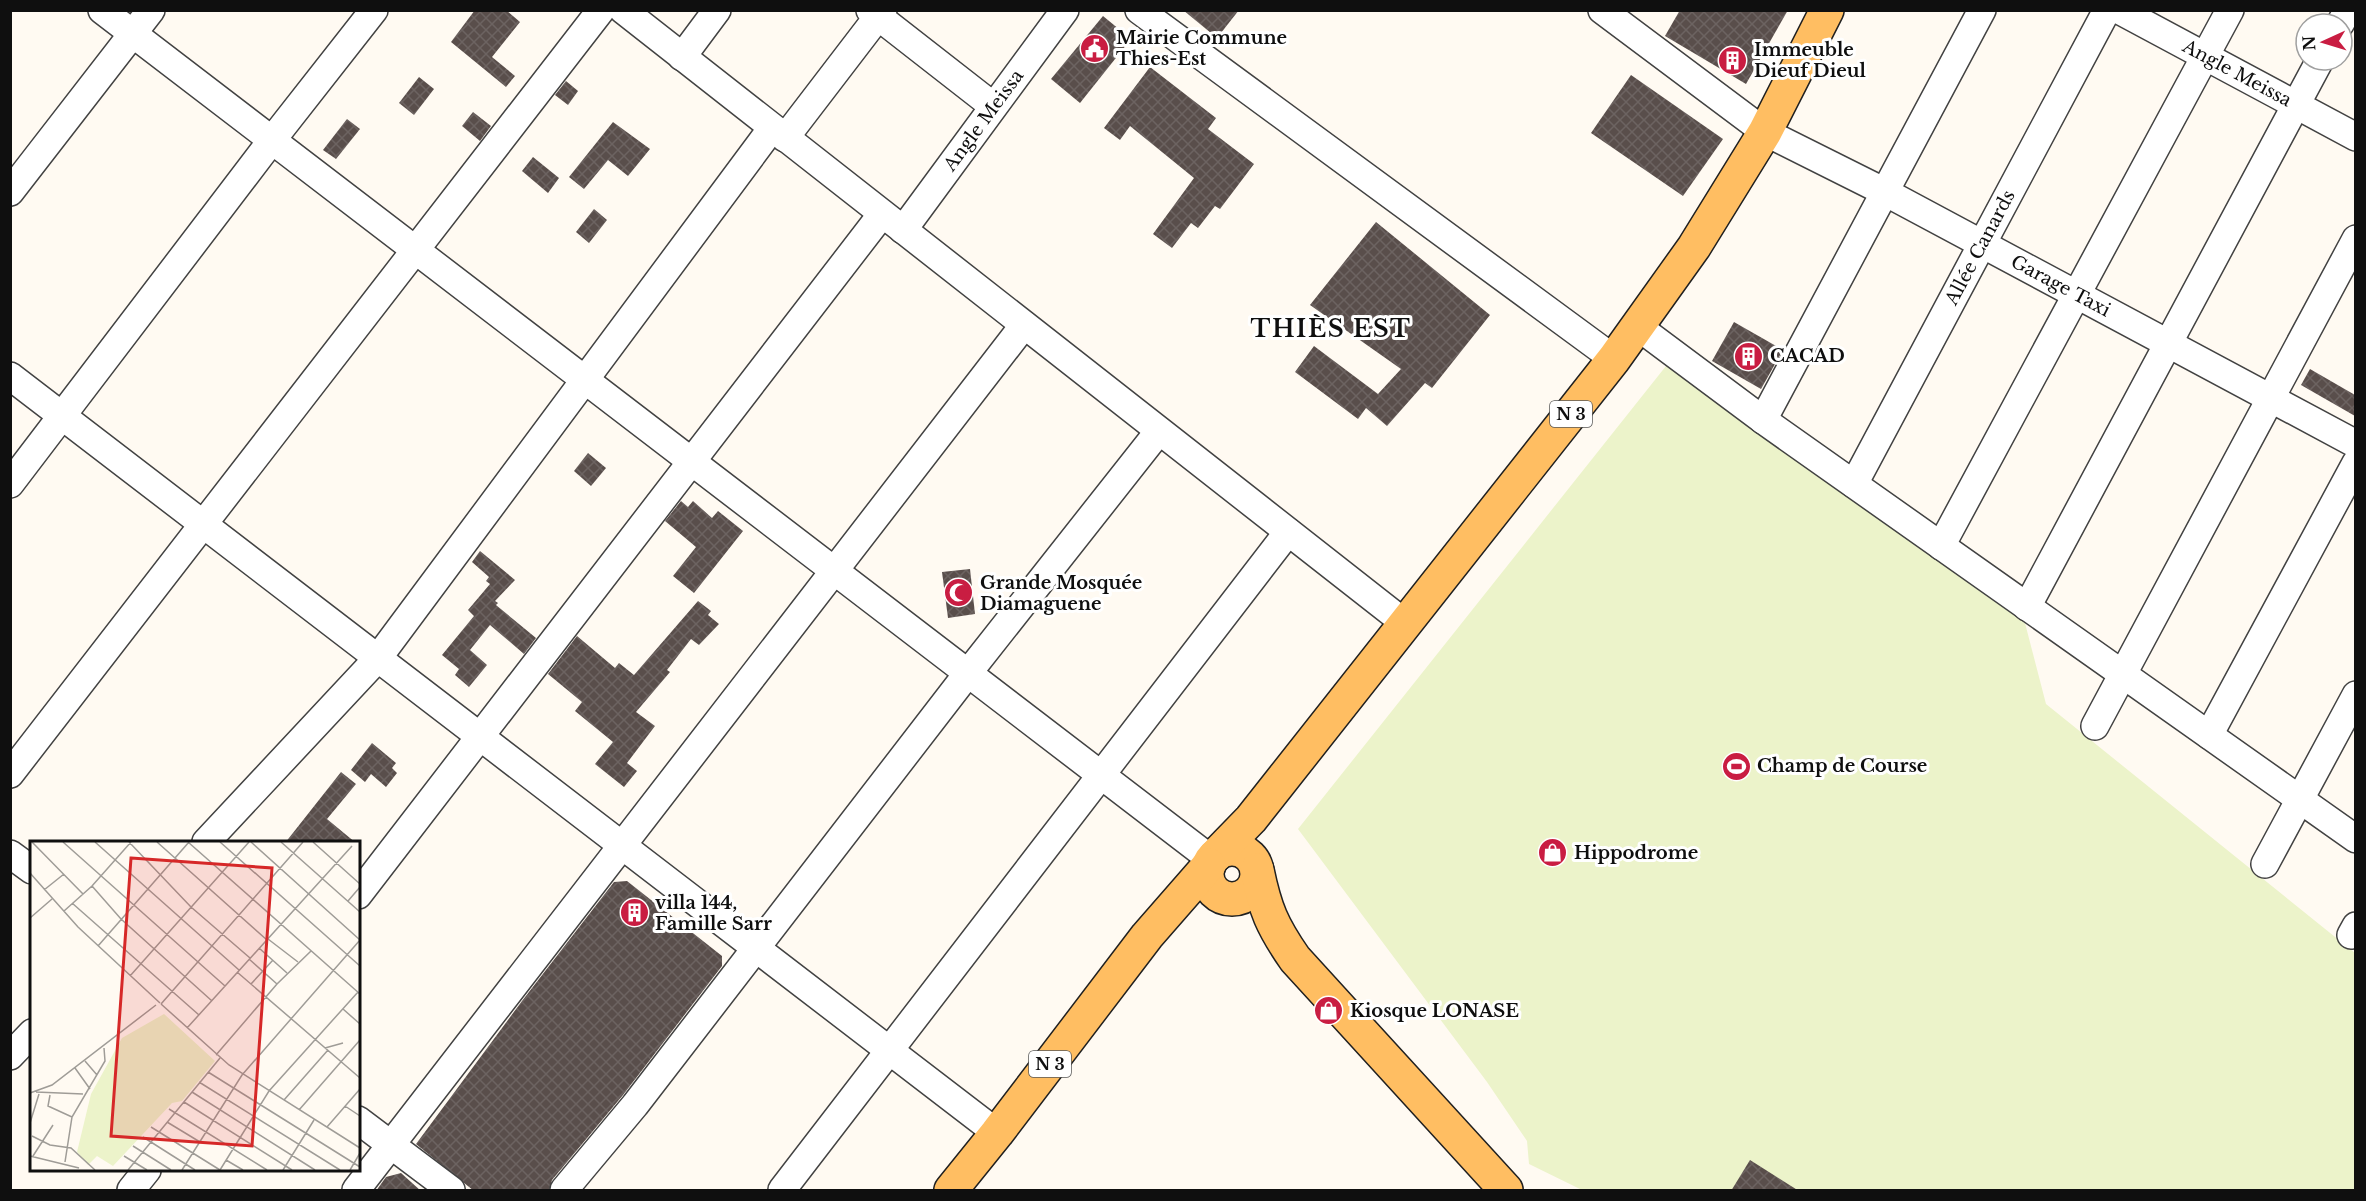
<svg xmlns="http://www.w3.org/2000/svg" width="2366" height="1201" font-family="'Libre Baskerville',serif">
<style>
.pitch{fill:#ecf3ca}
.building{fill:url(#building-cross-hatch)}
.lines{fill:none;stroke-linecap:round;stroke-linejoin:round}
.minor-casing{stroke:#424242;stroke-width:30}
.major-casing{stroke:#202020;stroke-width:36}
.minor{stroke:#fff;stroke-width:27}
.major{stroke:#ffbe62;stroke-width:33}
.labels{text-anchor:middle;stroke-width:6;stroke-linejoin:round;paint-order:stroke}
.shield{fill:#fff;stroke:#575757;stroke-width:1.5}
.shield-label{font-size:16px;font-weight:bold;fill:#0f0f0f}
.poi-label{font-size:18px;font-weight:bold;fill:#0f0f0f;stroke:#fff;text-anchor:start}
.street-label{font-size:18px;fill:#0f0f0f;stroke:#fff}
.district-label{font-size:24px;font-weight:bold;letter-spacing:1.5px;fill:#0f0f0f;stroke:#fff}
.inset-road{fill:none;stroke:#9f9c97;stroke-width:1.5}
.view{fill:#d62828;fill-opacity:0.15;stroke:#d62828;stroke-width:3}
.inset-edge{fill:none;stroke:#0f0f0f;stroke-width:3}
</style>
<defs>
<pattern id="building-cross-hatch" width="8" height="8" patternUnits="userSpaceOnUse" patternTransform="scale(1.5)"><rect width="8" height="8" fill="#594e4b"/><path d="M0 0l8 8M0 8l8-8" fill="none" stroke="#6c6361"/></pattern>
</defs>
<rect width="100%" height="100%" fill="#fffaf2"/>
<path class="pitch" d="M1666 366 2025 623 2046 704 2355 953V1190H1582L1529 1164 1527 1141 1487 1082 1298 829Z"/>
<g class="building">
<path d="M475 10H506L520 22 492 57 515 76 506 87 451 42Z"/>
<path d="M1183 10H1239L1217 38Z"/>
<path d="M1680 10H1788L1746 84 1665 36Z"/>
<path d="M1103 16 1131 39 1080 103 1051 79Z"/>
<path d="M1150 67 1216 118 1208 129 1254 164 1220 209 1215 206 1198 228 1191 223 1172 248 1153 234 1194 178 1130 126 1120 140 1104 128Z"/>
<path d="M1631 75 1723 139 1683 196 1591 133Z"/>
<path d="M419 77 434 89 414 115 399 103Z"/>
<path d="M566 81 578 91 568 105 555 95Z"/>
<path d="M473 112 491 126 480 141 462 126Z"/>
<path d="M347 119 360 129 336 159 323 150Z"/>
<path d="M613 122 650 149 628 176 608 160 584 189 569 177Z"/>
<path d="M533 157 559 178 548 193 522 171Z"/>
<path d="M594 209 607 220 589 243 576 232Z"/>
<path d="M1376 222 1490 315 1432 388 1425 383 1387 426 1366 408 1358 419 1295 372 1314 346 1378 394 1401 369 1310 305Z"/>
<path d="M1734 322 1783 350 1761 389 1712 361Z"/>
<path d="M2310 369 2355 395V416L2301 385Z"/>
<path d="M588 453 606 468 591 486 574 471Z"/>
<path d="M681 501 688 507 693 501 712 518 718 511 743 531 694 593 673 576 696 547 665 521Z"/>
<path d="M480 551 515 580 495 601 498 603 496 605 536 638 524 654 490 625 470 650 487 665 469 687 455 675 459 669 442 655 474 616 468 610 490 584 486 581 489 577 472 562Z"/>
<path d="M970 569 975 614 948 618 942 572Z"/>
<path d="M698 601 711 611 708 615 719 624 699 645 691 639 667 670 670 672 636 712 655 726 627 763 637 771 624 787 595 764 613 742 575 711 582 702 548 674 577 636 615 668 619 663 634 675Z"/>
<path d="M372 743 396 763 392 768 397 773 386 787 371 774 365 782 351 770Z"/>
<path d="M341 772 356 784 327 819 356 843H285Z"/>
<path d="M627 881 722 956V966L623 1095 552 1180 549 1191H474L416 1144 522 1001 614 882Z"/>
<path d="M1750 1160 1799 1191H1731Z"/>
<path d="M401 1173 421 1191H376L386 1177Z"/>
</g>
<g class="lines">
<defs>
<g id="minor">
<path d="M102 10 1212 860"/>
<path d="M623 10 1406 624"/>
<path d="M870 10 993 106"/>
<path d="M1139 10 1614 359"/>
<path id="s1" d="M1602 10 1765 132 1885 192 2356 444"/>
<path id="s2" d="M2119 10 2356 137"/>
<path d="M2340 24 2348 10"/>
<path d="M682 57 717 10"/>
<path d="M785 138 883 10"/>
<path d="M10 192 151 10"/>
<path id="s3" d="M903 230 1065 10"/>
<path d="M1637 326 1763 420 2356 839"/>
<path d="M10 376 997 1133"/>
<path d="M1763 420 1982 10"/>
<path d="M10 484 272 140 374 10"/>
<path id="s4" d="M1854 484 2107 10"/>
<path d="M1941 546 2230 10"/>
<path d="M2027 607 2320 60"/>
<path d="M2095 726 2356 239"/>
<path d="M2209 735 2356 463"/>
<path d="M10 774 601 10"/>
<path d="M206 842 378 658 772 128"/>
<path d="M10 854 32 870"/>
<path d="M2265 864 2356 695"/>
<path d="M358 895 882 214"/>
<path d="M2351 935 2356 926"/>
<path d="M10 1056 32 1033"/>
<path d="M358 1120 451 1190"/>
<path d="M131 1190 147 1170"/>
<path d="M356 1190 1024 325"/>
<path d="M564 1190 635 1105 968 673 1159 431"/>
<path d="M782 1190 1288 532"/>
</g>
<g id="major">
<circle cx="1232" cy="874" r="25"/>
<path d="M1215 856 1251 819 1614 359 1694 247 1765 132 1827 10"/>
<path d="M1257 870C1265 909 1272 926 1295 959L1506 1190"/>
<path d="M951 1190 997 1133 1147 936 1209 865"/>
</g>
</defs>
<use href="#minor" class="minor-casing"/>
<use href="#major" class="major-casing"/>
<use href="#minor" class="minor"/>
<use href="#major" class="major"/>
</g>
<defs>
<symbol id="civic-disc" viewBox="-11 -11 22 22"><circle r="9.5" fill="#c91d42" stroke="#fff"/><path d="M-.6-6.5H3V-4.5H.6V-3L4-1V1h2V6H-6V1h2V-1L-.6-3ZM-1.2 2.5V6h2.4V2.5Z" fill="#fff"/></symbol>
<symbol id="building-disc" viewBox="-11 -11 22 22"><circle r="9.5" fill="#c91d42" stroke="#fff"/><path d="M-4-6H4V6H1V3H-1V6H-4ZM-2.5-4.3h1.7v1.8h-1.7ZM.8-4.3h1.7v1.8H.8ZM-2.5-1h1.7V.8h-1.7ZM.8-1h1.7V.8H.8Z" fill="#fff"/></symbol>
<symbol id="mosque-disc" viewBox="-11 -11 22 22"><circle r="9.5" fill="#c91d42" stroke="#fff"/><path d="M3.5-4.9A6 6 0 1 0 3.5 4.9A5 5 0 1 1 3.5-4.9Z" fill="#fff"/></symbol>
<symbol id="stadium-disc" viewBox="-11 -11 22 22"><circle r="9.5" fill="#c91d42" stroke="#fff"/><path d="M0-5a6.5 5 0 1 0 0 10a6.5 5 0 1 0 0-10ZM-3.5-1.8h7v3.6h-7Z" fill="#fff"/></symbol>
<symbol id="shop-disc" viewBox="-11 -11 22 22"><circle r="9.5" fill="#c91d42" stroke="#fff"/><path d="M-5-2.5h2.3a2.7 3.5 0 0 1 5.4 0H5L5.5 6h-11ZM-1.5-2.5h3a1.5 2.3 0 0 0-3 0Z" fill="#fff"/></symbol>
</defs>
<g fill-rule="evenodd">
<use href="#civic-disc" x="1078" y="32" width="33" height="33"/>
<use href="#building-disc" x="1716" y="44" width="33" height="33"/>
<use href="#building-disc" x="1732" y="340" width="33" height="33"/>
<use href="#mosque-disc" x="942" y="576" width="33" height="33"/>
<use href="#stadium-disc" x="1720" y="750" width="33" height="33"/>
<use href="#shop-disc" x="1536" y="836" width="33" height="33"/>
<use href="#building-disc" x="618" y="896" width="33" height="33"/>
<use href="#shop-disc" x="1312" y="994" width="33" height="33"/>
</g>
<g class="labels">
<g class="shield">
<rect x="1550" y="401" width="42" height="26" rx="4.5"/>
<rect x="1029" y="1051" width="42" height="26" rx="4.5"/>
</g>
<g class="shield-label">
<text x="1571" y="420">N 3</text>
<text x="1050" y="1070">N 3</text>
</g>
<g class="poi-label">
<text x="1116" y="44">Mairie Commune<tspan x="1116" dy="21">Thies-Est</tspan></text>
<text x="1754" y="56">Immeuble<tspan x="1754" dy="21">Dieuf Dieul</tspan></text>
<text x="1770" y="362">CACAD</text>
<text x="980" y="589">Grande Mosquée<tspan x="980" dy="21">Diamaguene</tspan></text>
<text x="1757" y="772">Champ de Course</text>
<text x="1574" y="859">Hippodrome</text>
<text x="655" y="909">villa 144,<tspan x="655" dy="21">Famille Sarr</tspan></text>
<text x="1350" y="1017">Kiosque LONASE</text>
</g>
<g class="street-label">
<text dy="6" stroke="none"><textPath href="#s2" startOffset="134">Angle Meissa</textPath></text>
<text dy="6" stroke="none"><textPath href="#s3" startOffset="136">Angle Meissa</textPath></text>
<text dy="6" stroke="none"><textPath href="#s4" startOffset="268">Allée Canards</textPath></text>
<text dy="6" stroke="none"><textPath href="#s1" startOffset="537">Garage Taxi</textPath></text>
</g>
<g class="district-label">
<text x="1331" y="337">THIÈS EST</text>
</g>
</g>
<g transform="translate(30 841)">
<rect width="330" height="330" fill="#fffaf2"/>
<path d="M134 173 185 220 152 260 142 262 83 325 67 315 58 324 47 311 61 253 92 197Z" fill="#ecf3ca"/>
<path class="inset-road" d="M2 1 53 53M33 1 195 145M65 1 209 129M99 1 161 66 220 117M127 1 237 99M158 1 330 153M190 1 330 125M221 1 330 99M251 1 330 71M283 1 330 43M0 32 48 86 130 162M62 45 91 78 182 160M14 49 34 33M318 60 330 46M42 62 169 174M34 70 62 45 101 1M0 77 22 58M238 98 268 121M68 105 159 1M229 107 257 132M219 118 247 143M207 131 330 237M100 135 219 1M221 143 243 119M131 163 273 1M131 163 199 224 330 307M313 168 330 183M157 187 322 5M295 207 313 202M186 214 247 143 281 110M55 220 67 234M45 227 60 248M178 231 330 326M169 241 310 329M6 251 53 253M162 251 285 329M0 252 22 244 126 164M20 254 18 265 42 276M254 259 298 209M154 261 262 329M315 265 330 275M139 268 237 329M269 269 330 199M137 281 170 301M0 282 9 253M121 286 190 329M297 286 330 248M2 295 20 304 41 307 65 329M113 296 165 329M103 305 141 329M0 315 49 327M3 315 23 284M94 315 117 329M196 319 213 329M35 321 42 276 75 220 74 207M98 329 190 217M152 329 212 234 330 99M190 329 239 250 328 151M253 329 284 279M320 329 330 312"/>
<path class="view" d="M101 17 242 27 222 305 81 295Z"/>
<rect width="330" height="330" class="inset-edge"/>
</g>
<rect width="2366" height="1201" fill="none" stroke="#0f0f0f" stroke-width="24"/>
<g transform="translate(2324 42) rotate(266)"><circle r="28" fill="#ffffff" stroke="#9f9f9f" stroke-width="1.5"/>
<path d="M0-4.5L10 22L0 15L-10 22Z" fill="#c91d42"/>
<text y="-9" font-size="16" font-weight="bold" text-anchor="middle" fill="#0f0f0f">N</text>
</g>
</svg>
